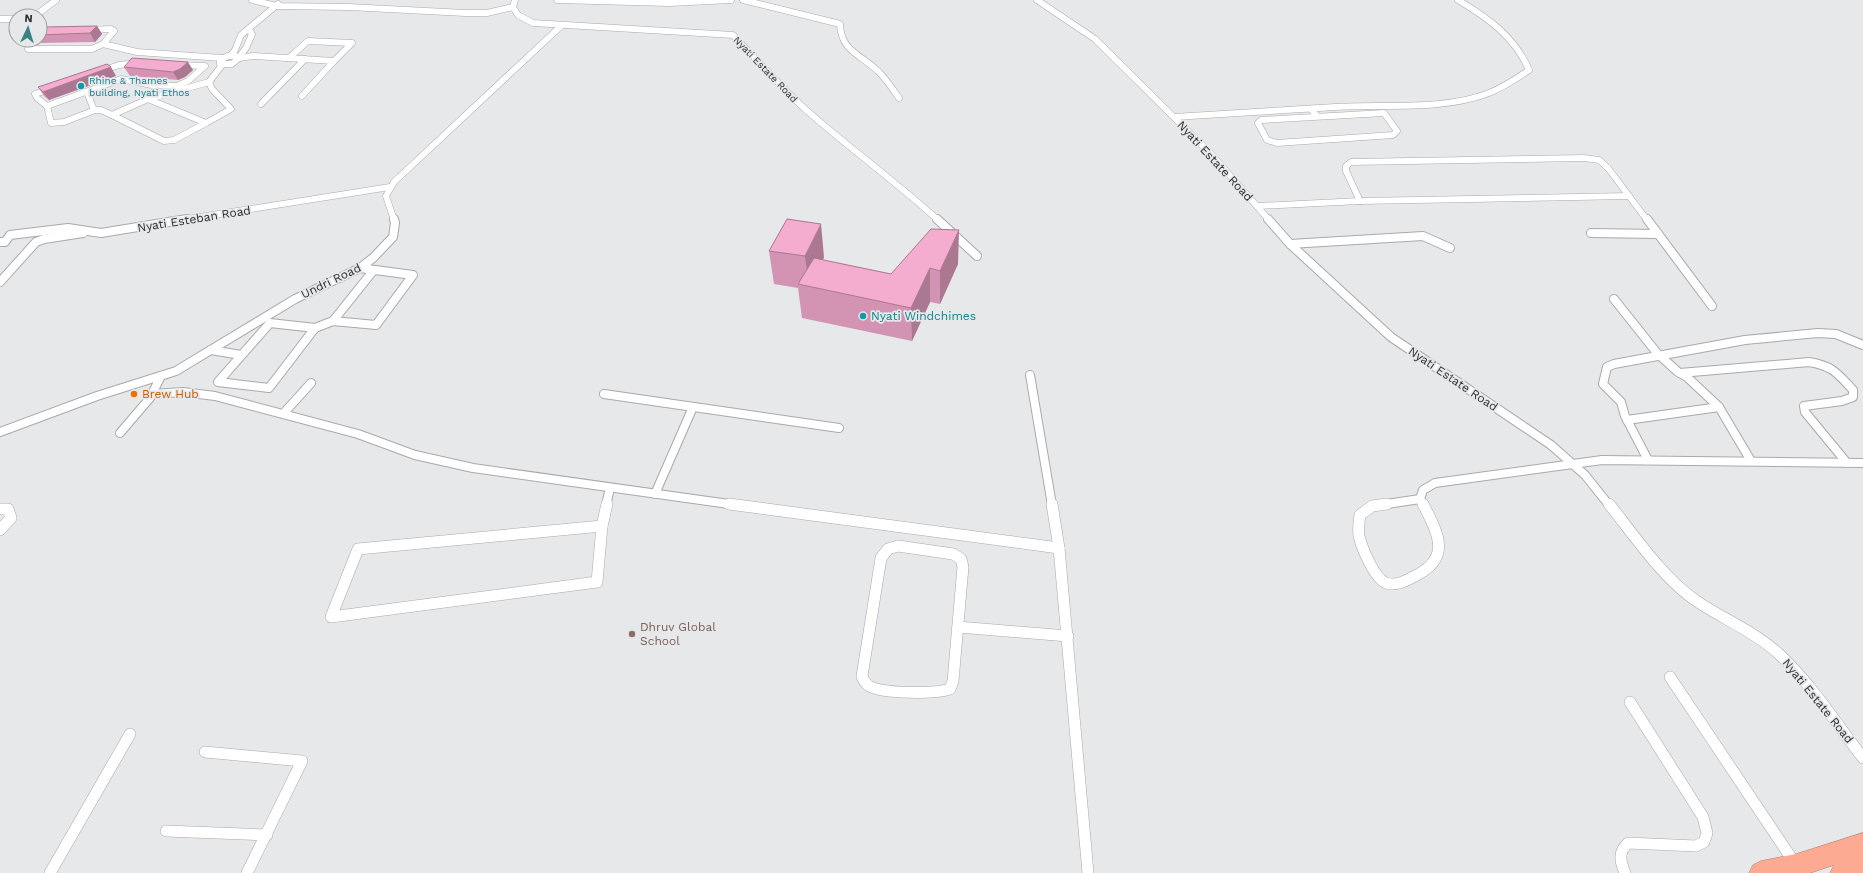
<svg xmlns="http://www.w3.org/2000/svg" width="1863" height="873" font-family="'Work Sans',sans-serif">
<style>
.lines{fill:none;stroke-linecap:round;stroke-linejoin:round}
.street-far2-casing{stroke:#a9a9ac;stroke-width:7}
.street-far1-casing{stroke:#a9a9ac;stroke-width:10}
.street-casing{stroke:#a9a9ac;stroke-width:12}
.highway-casing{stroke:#b47e6f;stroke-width:1}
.street-far2{stroke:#fff;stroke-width:6}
.street-far1{stroke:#fff;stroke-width:8}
.street{stroke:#fff;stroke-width:11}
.highway{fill:#fdaa92;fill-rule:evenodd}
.wall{fill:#d294b2}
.shaded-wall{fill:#ab7891}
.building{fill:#f4accf;stroke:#ab7891}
.culture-dot{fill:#0f9aa8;stroke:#e7e8ea;stroke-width:1.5}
.food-dot{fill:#e8710a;stroke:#e7e8ea;stroke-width:1.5}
.education-dot{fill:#8d6e63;stroke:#e7e8ea;stroke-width:1.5}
.labels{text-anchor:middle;stroke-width:3.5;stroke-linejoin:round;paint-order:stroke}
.far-street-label{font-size:10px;fill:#2d2d2e;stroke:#e7e8ea}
.far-culture-label{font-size:10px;fill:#0d838f;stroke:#e7e8ea;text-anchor:start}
.street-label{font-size:12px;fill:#2d2d2e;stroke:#e7e8ea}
.culture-label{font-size:12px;fill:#0d838f;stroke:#e7e8ea;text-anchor:start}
.food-label{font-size:12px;fill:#c56008;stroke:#e7e8ea;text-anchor:start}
.education-label{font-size:12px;fill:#785e54;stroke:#e7e8ea;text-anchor:start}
</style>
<rect width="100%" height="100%" fill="#e7e8ea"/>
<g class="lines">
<defs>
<g id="street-far2">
<path d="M252 0 276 6 349 7 465 13H487L513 7"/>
<path d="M515 0 513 7 518 15 533 23 733 35C757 60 780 86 805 109 848 147 895 181 938 220"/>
<path d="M557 0 669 3 731 0"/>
<path d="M743 0 840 24C841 51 860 54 878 71 886 79 892 88 899 98"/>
<path d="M1037 0 1095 39 1212 155 1269 220"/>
<path d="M35 16 56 0"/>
<path d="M0 19H16"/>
<path d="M35 40 28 49H92L103 44 114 31 111 29 88 30"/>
<path d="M103 44 137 52 222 58"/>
<path d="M231 55 235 50 241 35 278 4"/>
<path d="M228 56H236L239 58 232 64H220V60Z"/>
<path d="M239 57 246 48 252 34 249 30"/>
<path d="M239 58 253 56 334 61 302 96"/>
<path d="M289 58 308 41 352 43 334 61"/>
<path d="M101 71 119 65 139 63"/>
<path d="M177 86 188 81 205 66 179 65"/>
<path d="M53 88 35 94 37 98 47 106 51 123 64 122 95 110H101L112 115"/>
<path d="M87 92 94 110"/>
<path d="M148 99 206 123 231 109 212 89 209 82"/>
<path d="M261 104 305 59"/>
<path d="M47 106 121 79 152 85 177 86 173 90"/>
<path d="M1311 109 1317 116"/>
<path d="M1384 113 1397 131 1393 135 1277 143 1267 140 1258 123 1261 120Z"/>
<path d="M1174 117C1228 114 1281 110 1335 107 1385 104 1442 111 1489 93 1504 87 1516 79 1529 70 1515 37 1488 18 1458 0"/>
<path d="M206 123 174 140 164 141 112 115 148 99 209 82 222 65"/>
<path d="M1360 201 1346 171V166L1351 162 1584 158 1599 160 1608 168 1647 220"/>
<path d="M1258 206 1360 201 1629 196"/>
<path d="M181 220 390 187"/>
<path d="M394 220 386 196 394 182 561 26"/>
</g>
<g id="street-far1">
<path d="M937 219 977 256"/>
<path d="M1268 219 1290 244 1391 337 1551 445 1585 475 1609 505"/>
<path d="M1647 219 1712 306"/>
<path d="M1591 233 1658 234"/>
<path d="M0 242H5L10 235 68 228 101 233 187 219"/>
<path d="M1290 244 1423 236 1450 248"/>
<path d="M0 282 36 242 44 239 83 233"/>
<path d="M1614 299 1657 353 1678 372 1687 377 1719 407 1751 461"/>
<path d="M333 321 373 271"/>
<path d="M270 323 315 328 269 388 218 382Z"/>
<path d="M315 328 333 321 376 325 413 275 360 268"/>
<path d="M211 350 241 355"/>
<path d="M1680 373 1809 362C1833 366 1837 373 1853 390V397L1842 401 1804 406 1805 412 1847 463"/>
<path d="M1030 375 1052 505"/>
<path d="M153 394 183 392 215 396 358 434 415 455 473 468 736 505"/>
<path d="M604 394 839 428"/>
<path d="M283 414 311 383"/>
<path d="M1627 420 1719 407"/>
<path d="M0 432 97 396 176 371 295 299 360 268 373 258 393 237 395 223 394 219"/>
<path d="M120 433 150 398 161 376"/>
<path d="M1648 460 1625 416 1621 402 1603 384 1607 367 1614 364 1745 340 1818 333 1836 334 1863 345"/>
<path d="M655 494 693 407"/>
<path d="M1420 499 1423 505"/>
<path d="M1420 499 1423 490 1435 483 1602 460 1863 463"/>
<path d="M606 505 610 488"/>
<path d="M1380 505 1420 499"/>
</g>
<g id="street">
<path d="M729 504 1059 548 1088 873"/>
<path d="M1052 504 1059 548"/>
<path d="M1387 504 1372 506 1360 515C1359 522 1358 530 1359 536 1362 548 1374 578 1386 583 1394 586 1406 581 1413 577 1452 559 1439 535 1423 504"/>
<path d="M1609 504C1634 535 1664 580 1698 602 1725 620 1755 632 1779 654 1811 684 1836 723 1863 758"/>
<path d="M0 509H8L11 518 0 530"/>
<path d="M602 526 597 582 331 617 358 549Z"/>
<path d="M602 526 607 504"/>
<path d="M898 546 953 554 961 559 963 567 953 681 950 689C934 694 884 694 869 686 865 683 863 680 862 676L881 558 888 549Z"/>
<path d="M958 627 1068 636"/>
<path d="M1670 677 1796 865"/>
<path d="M205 752 302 761 247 873"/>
<path d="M166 831 267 835"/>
<path d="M50 873 130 734"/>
<path d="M1625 873C1620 861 1618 852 1628 843L1696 846 1704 842 1707 833 1703 817 1630 702"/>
</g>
<path id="highway" d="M1863 833V873H1830L1834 865 1810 873H1749L1753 865 1761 861 1796 854Z"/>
</defs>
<use href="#street-far2" class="street-far2-casing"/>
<use href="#street-far1" class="street-far1-casing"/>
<use href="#street" class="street-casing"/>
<use href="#highway" class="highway-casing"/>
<use href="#street-far2" class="street-far2"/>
<use href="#street-far1" class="street-far1"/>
<use href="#street" class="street"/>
<use href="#highway" class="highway"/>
</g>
<g class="wall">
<path d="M97 26 102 34 95 42 38 43 36 40H40V29Z"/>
<path d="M124 67 193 70 185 77 178 80 130 76Z"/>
<path d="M116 76 49 100 44 96 38 87Z"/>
<path d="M769 251 824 257 823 260 891 274 958 264 940 304 930 302 912 341 802 318 798 288 774 284Z"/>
</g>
<g class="shaded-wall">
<path d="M97 26 102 34 95 42 90 33Z"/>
<path d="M188 62 193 70 185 77 178 80 173 72Z"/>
<path d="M111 67 116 76 49 100 43 92Z"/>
<path d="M821 224 824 257 810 287H809L805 256Z"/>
<path d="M959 230 958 264 940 304V271Z"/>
<path d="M930 268V302L912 341 911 308Z"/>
</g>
<g class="building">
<path d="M97 26 90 33 40 35V29L44 27Z"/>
<path d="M132 58 188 62 180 69 173 72 124 67Z"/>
<path d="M107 64 111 67 43 92 38 87Z"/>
<path d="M787 219 821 224 805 256 769 251Z"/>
<path d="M931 229 959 230 940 271 930 268 911 308 798 284 814 258 891 274Z"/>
</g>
<g class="culture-dot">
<circle cx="81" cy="86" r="4"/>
<circle cx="863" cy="316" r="4"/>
</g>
<circle class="food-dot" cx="134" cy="394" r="4"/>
<circle class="education-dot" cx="632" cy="634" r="4"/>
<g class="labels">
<g class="far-street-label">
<text transform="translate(766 69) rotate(46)" y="4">Nyati Estate Road</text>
</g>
<g class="far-culture-label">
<text x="89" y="84">Rhine &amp; Thames<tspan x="89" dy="12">building, Nyati Ethos</tspan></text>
</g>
<g class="street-label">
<text transform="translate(1215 161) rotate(47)" y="4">Nyati Estate Road</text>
<text transform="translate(194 219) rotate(-9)" y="4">Nyati Esteban Road</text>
<text transform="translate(331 281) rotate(-26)" y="4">Undri Road</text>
<text transform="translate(1453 379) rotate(34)" y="4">Nyati Estate Road</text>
<text transform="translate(1818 701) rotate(51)" y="4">Nyati Estate Road</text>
</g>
<g class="culture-label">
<text x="871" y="320">Nyati Windchimes</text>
</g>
<g class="food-label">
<text x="142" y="398">Brew Hub</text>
</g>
<g class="education-label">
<text x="640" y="631">Dhruv Global<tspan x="640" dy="14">School</tspan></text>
</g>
</g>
<g transform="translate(28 28) rotate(4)"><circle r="19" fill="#e7e8ea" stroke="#9d9d9f"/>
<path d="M0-3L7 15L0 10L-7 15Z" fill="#3a8281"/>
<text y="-6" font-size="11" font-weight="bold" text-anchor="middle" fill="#2d2d2e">N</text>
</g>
</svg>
